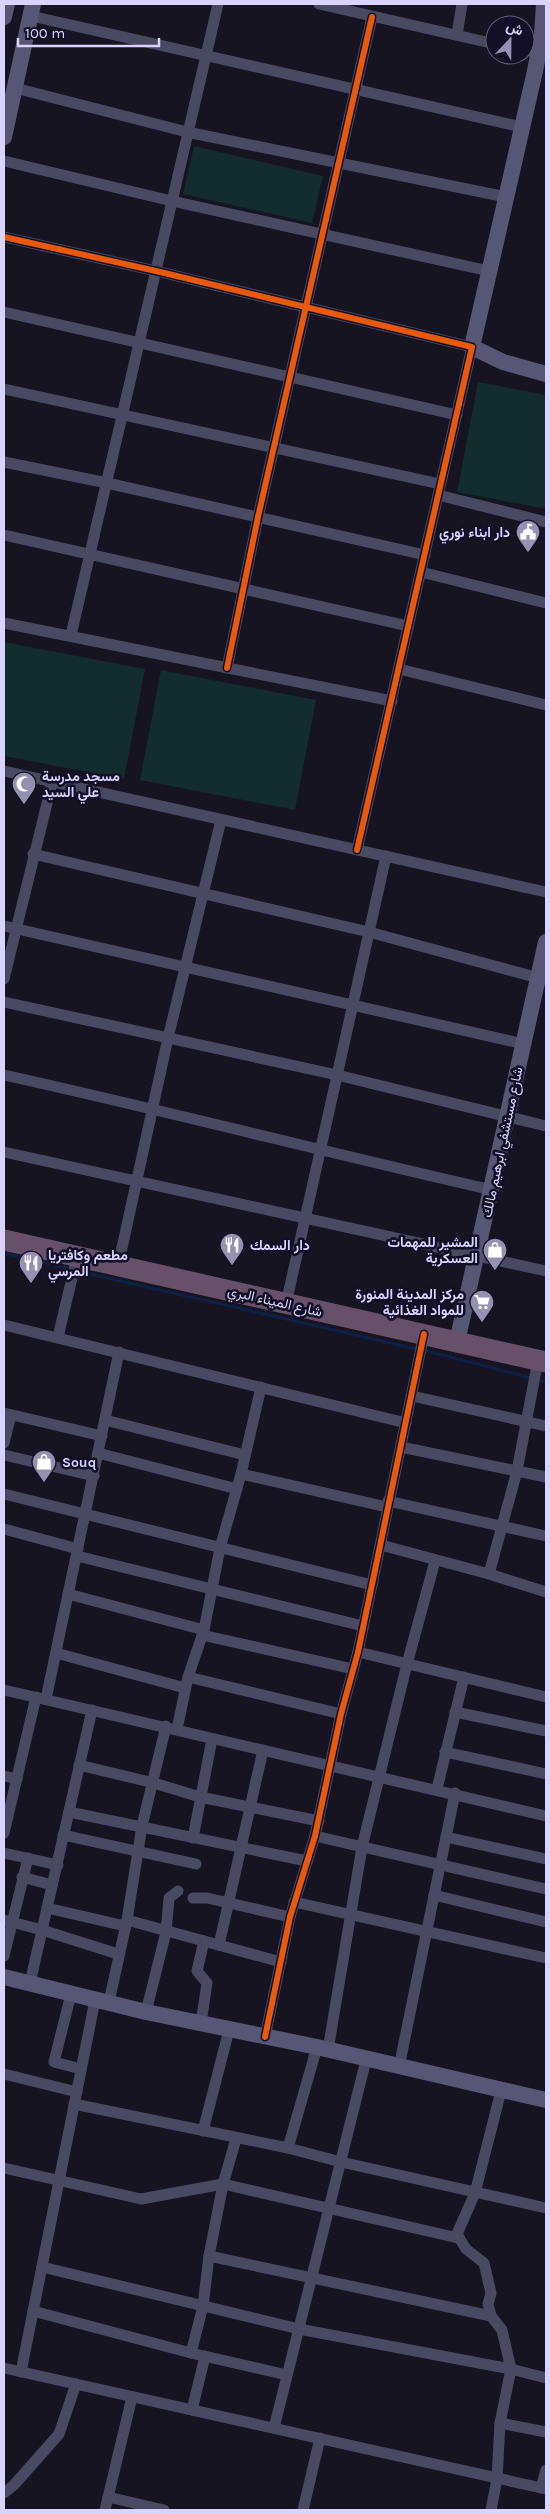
<svg xmlns="http://www.w3.org/2000/svg" width="550" height="2514" font-family="Karla,Vazirmatn,sans-serif">
<style>
.green{fill:#132c2d}
.lines{fill:none;stroke-linecap:round;stroke-linejoin:round}
.stream{stroke:#0d2144;stroke-width:3}
.street{stroke:#4a4962;stroke-width:11}
.secondary{stroke:#575674;stroke-width:16}
.highway{stroke:#67516a;stroke-width:21}
.cycleway-casing{stroke:#130f26;stroke-width:9}
.cycleway{stroke:#e8590c;stroke-width:6}
.labels{text-anchor:middle;stroke-width:5;stroke-linejoin:round;paint-order:stroke}
.poi-label{font-size:14px;font-weight:bold;fill:#d9d4ff;stroke:#130f26;text-anchor:start}
.street-label{font-size:14px;fill:#d9d4ff;stroke:#130f26}
</style>
<rect width="100%" height="100%" fill="#161421"/>
<g class="green">
<path d="M194 146 323 176 312 223 183 194Z"/>
<path d="M478 382 546 395V509L457 492Z"/>
<path d="M4 642 145 669 124 779 4 756Z"/>
<path d="M161 670 316 700 295 810 140 780Z"/>
</g>
<g class="lines">
<g class="stream">
<path d="M4 1253 71 1269"/>
<path d="M77 1271 417 1349"/>
<path d="M423 1350 531 1378"/>
<path d="M537 1380 546 1381"/>
</g>
<g class="street">
<path d="M319 4 495 44"/>
<path d="M31 16 522 127"/>
<path d="M457 35 462 4"/>
<path d="M525 50 538 53"/>
<path d="M15 88 187 132 506 197"/>
<path d="M4 161 172 201 489 271"/>
<path d="M4 237 156 271 472 347 357 850"/>
<path d="M4 312 457 415"/>
<path d="M4 389 440 484"/>
<path d="M4 462 107 483 425 555"/>
<path d="M438 495 546 522"/>
<path d="M4 535 408 626"/>
<path d="M421 572 546 603"/>
<path d="M4 623 392 701"/>
<path d="M71 635 218 4"/>
<path d="M227 668 258 517 372 17"/>
<path d="M399 669 546 705"/>
<path d="M4 771 546 892"/>
<path d="M33 854 369 932 546 980"/>
<path d="M4 926 524 1044"/>
<path d="M4 979 52 783"/>
<path d="M4 1002 337 1075 546 1126"/>
<path d="M4 1075C167 1111 329 1153 492 1190"/>
<path d="M4 1152 546 1271"/>
<path d="M118 1266 168 1038 221 820"/>
<path d="M286 1304 386 856"/>
<path d="M4 1325 406 1423"/>
<path d="M58 1337 77 1257"/>
<path d="M412 1396 546 1426"/>
<path d="M4 1413 102 1436"/>
<path d="M105 1420 245 1455"/>
<path d="M4 1443 11 1415"/>
<path d="M401 1447 546 1477"/>
<path d="M98 1453 237 1489"/>
<path d="M4 1455 94 1476"/>
<path d="M241 1474 387 1507"/>
<path d="M4 1494 372 1585"/>
<path d="M388 1501 546 1536"/>
<path d="M4 1529 78 1549"/>
<path d="M381 1545 489 1574 546 1592"/>
<path d="M77 1556 363 1626"/>
<path d="M489 1574 517 1471 538 1360"/>
<path d="M68 1594 204 1630"/>
<path d="M202 1635 353 1669"/>
<path d="M358 1652 546 1697"/>
<path d="M56 1653 185 1688"/>
<path d="M188 1677 341 1714"/>
<path d="M4 1690 546 1816"/>
<path d="M46 1699 119 1352"/>
<path d="M455 1712 546 1731"/>
<path d="M177 1729 188 1677 204 1630 220 1548 241 1474 261 1387"/>
<path d="M445 1752 546 1774"/>
<path d="M79 1765 154 1783 200 1797 319 1821"/>
<path d="M4 1776 17 1779"/>
<path d="M437 1789 464 1677"/>
<path d="M69 1812 307 1861"/>
<path d="M4 1833 36 1697"/>
<path d="M63 1835 196 1864"/>
<path d="M315 1836 546 1889"/>
<path d="M446 1837 546 1859"/>
<path d="M193 1838 212 1739"/>
<path d="M4 1853 58 1865"/>
<path d="M22 1877 52 1885"/>
<path d="M434 1895 546 1922"/>
<path d="M193 1898H207L290 1917"/>
<path d="M294 1902 546 1958"/>
<path d="M47 1908 125 1926"/>
<path d="M4 1920 42 1930 118 1954"/>
<path d="M127 1920 281 1962"/>
<path d="M219 1945 263 1750"/>
<path d="M4 1956 28 1858"/>
<path d="M30 1983 92 1710"/>
<path d="M71 1994 54 2062 81 2069"/>
<path d="M109 2002 127 1920 142 1826 166 1726"/>
<path d="M146 2012 166 1932 169 1898 178 1891"/>
<path d="M201 2023 207 1983 197 1971 204 1941"/>
<path d="M265 2037 290 1917 315 1836 341 1714 358 1652 424 1334"/>
<path d="M328 2050 362 1847 407 1664 435 1561"/>
<path d="M399 2067 455 1793"/>
<path d="M4 2074 77 2092"/>
<path d="M74 2104 288 2148 341 2162 546 2208"/>
<path d="M203 2131 229 2030"/>
<path d="M288 2148 317 2047"/>
<path d="M4 2168 141 2199 223 2184 458 2238"/>
<path d="M209 2256 491 2316"/>
<path d="M42 2267 299 2329 511 2369 546 2378"/>
<path d="M33 2311 191 2353 287 2375"/>
<path d="M191 2353 203 2306 209 2256 223 2184 236 2139"/>
<path d="M4 2368 546 2489"/>
<path d="M21 2372 95 2000"/>
<path d="M192 2410 205 2356"/>
<path d="M500 2423 546 2432"/>
<path d="M274 2428 366 2060"/>
<path d="M541 2488 546 2470"/>
<path d="M4 2493 14 2485 59 2434 76 2384"/>
<path d="M108 2497 164 2510"/>
<path d="M105 2510 132 2397"/>
<path d="M303 2510 320 2438"/>
<path d="M491 2510 497 2479 500 2423 511 2369 502 2330 491 2316 488 2304 491 2293 484 2263 466 2249 457 2234 475 2193 501 2091"/>
</g>
<g class="secondary">
<path d="M544 4 542 35 535 71 472 347 503 362 546 374"/>
<path d="M4 17 7 4"/>
<path d="M4 137 33 4"/>
<path d="M457 1342 546 942"/>
<path d="M4 1977 146 2012 317 2047 546 2100"/>
</g>
<path class="highway" d="M4 1240 546 1362"/>
<defs>
<g id="cycleway">
<path d="M4 237 156 271 472 347 357 850"/>
<path d="M227 668 258 517 372 17"/>
<path d="M265 2037 290 1917 315 1836 341 1714 358 1652 424 1334"/>
</g>
</defs>
<use href="#cycleway" class="cycleway-casing"/>
<use href="#cycleway" class="cycleway"/>
</g>
<defs>
<symbol id="civic-pin" viewBox="-11 -11 22 30"><path d="M0 17L-7.5 6A9.5 9.5 0 1 1 7.5 6Z" fill="#9591b1" stroke="#130f26"/><path d="M-.6-6.5H3V-4.5H.6V-3L4-1V1h2V6H-6V1h2V-1L-.6-3ZM-1.2 2.5V6h2.4V2.5Z" fill="#fff"/></symbol>
<symbol id="mosque-pin" viewBox="-11 -11 22 30"><path d="M0 17L-7.5 6A9.5 9.5 0 1 1 7.5 6Z" fill="#9591b1" stroke="#130f26"/><path d="M3.5-4.9A6 6 0 1 0 3.5 4.9A5 5 0 1 1 3.5-4.9Z" fill="#fff"/></symbol>
<symbol id="restaurant-pin" viewBox="-11 -11 22 30"><path d="M0 17L-7.5 6A9.5 9.5 0 1 1 7.5 6Z" fill="#9591b1" stroke="#130f26"/><path d="M-5-6h1v4h1v-4h1v4h1v-4h1v5L-1.5 .5V6h-2V.5L-5-1ZM5-6V6H3V1.5H1.5Q1.5-4 5-6Z" fill="#fff"/></symbol>
<symbol id="shop-pin" viewBox="-11 -11 22 30"><path d="M0 17L-7.5 6A9.5 9.5 0 1 1 7.5 6Z" fill="#9591b1" stroke="#130f26"/><path d="M-5-2.5h2.3a2.7 3.5 0 0 1 5.4 0H5L5.5 6h-11ZM-1.5-2.5h3a1.5 2.3 0 0 0-3 0Z" fill="#fff"/></symbol>
<symbol id="supermarket-pin" viewBox="-11 -11 22 30"><path d="M0 17L-7.5 6A9.5 9.5 0 1 1 7.5 6Z" fill="#9591b1" stroke="#130f26"/><path d="M-6-5.5h2.5l.6 2H6L4.5 2H-2.5L-4.4-4H-6ZM-1.5 3.2a1.3 1.3 0 1 0 .1 0ZM3 3.2a1.3 1.3 0 1 0 .1 0Z" fill="#fff"/></symbol>
</defs>
<g fill-rule="evenodd">
<use href="#civic-pin" x="514" y="518" width="28" height="38"/>
<use href="#mosque-pin" x="10" y="770" width="28" height="38"/>
<use href="#restaurant-pin" x="218" y="1231" width="28" height="38"/>
<use href="#shop-pin" x="481" y="1236" width="28" height="38"/>
<use href="#restaurant-pin" x="17" y="1249" width="28" height="38"/>
<use href="#supermarket-pin" x="468" y="1288" width="28" height="38"/>
<use href="#shop-pin" x="30" y="1448" width="28" height="38"/>
</g>
<g class="labels">
<g class="poi-label">
<text x="510" y="537" text-anchor="end">دار ابناء نوري</text>
<text x="42" y="781">مسجد مدرسة<tspan x="42" dy="16">علي السيد</tspan></text>
<text x="478" y="1247" text-anchor="end">المشير للمهمات<tspan x="478" dy="16">العسكرية</tspan></text>
<text x="250" y="1250">دار السمك</text>
<text x="48" y="1260">مطعم وكافتريا<tspan x="48" dy="16">المرسي</tspan></text>
<text x="464" y="1299" text-anchor="end">مركز المدينة المنورة<tspan x="464" dy="16">للمواد الغذائية</tspan></text>
<text x="62" y="1467">Souq</text>
</g>
<g class="street-label">
<text transform="translate(502 1142) rotate(-78)" y="5">شارع مستشفي ابرهيم مالك</text>
<text transform="translate(275 1301) rotate(13)" y="5">شارع الميناء البري</text>
</g>
</g>
<rect width="550" height="2514" fill="none" stroke="#d9d4ff" stroke-width="10"/>
<g transform="translate(510 40) rotate(22)"><circle r="24" fill="#130f26" stroke="#625e7d"/>
<path d="M0-4L9 19L0 12L-9 19Z" fill="#9591b1"/>
<text y="-8" font-size="14" font-weight="bold" text-anchor="middle" fill="#d9d4ff">ش</text>
</g>
<path d="M18 38v8h141v-8" fill="none" stroke="#d9d4ff" stroke-width="2.5"/>
<text x="25" y="38" font-size="15" fill="#d9d4ff" stroke="#130f26" stroke-width="4" paint-order="stroke">100 m</text>
</svg>
